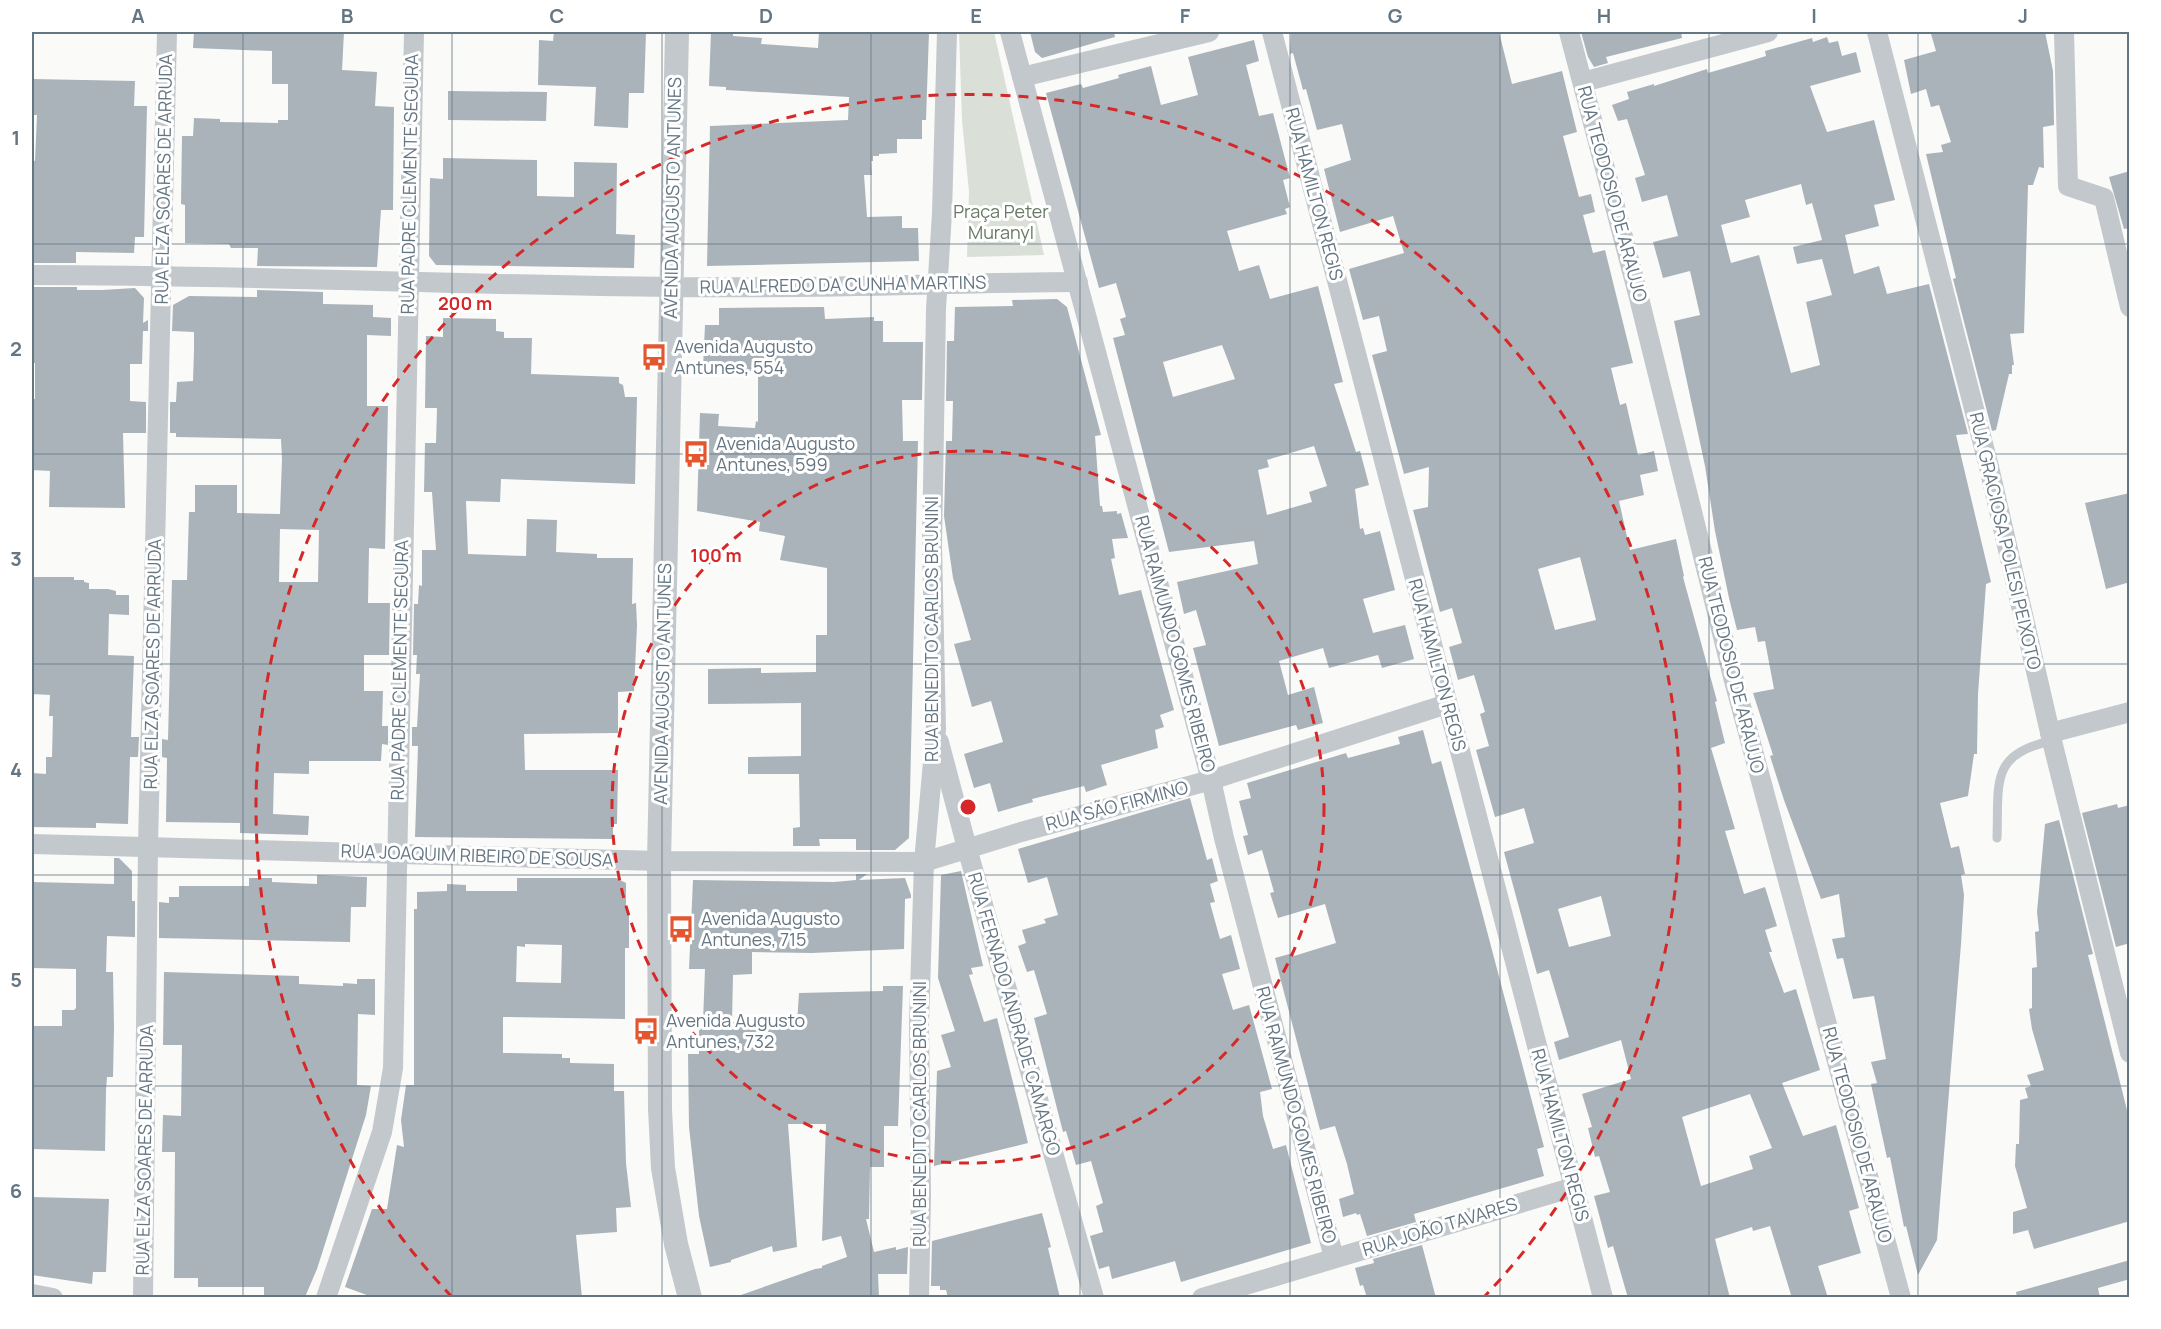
<svg xmlns="http://www.w3.org/2000/svg" width="2161" height="1329" font-family="Manrope,sans-serif">
<style>
.green{fill:#dadfd7}
.building{fill:#aab3b9;fill-rule:evenodd}
.lines{fill:none;stroke-linecap:round;stroke-linejoin:round}
.service{stroke:#c3c8cc;stroke-width:9}
.minor{stroke:#c3c8cc;stroke-width:20}
.tertiary{stroke:#c3c8cc;stroke-width:24}
.grid{fill:none;stroke:#657683;stroke-width:1.5;stroke-opacity:0.55}
.ring{fill:none;stroke:#d62828;stroke-width:3;stroke-dasharray:10 8}
.labels{text-anchor:middle;stroke-width:6;stroke-linejoin:round;paint-order:stroke}
.street-label{font-size:18px;fill:#657683;stroke:#fff}
.park-label{font-size:18px;fill:#687a64;stroke:#fff}
.poi-label{font-size:18px;fill:#657683;stroke:#fff;text-anchor:start}
.centre{fill:#d62828;stroke:#fff;stroke-width:3}
.ring-label{font-size:18px;text-anchor:middle;font-weight:bold;fill:#d62828;stroke:#fff;stroke-width:6;stroke-linejoin:round;paint-order:stroke}
.neatline{fill:none;stroke:#657683;stroke-width:2}
.grid-label{font-size:20px;text-anchor:middle;font-weight:bold;fill:#657683}
</style>
<rect width="100%" height="100%" fill="#fafaf8"/>
<path class="green" d="M959 32H994L1044 255 967 257 969 192 962 120Z"/>
<g class="building">
<path d="M194 32H344L342 70 377 72 375 106 394 107 393 210H381L377 267 257 266 258 248H231L229 244 185 243V205L181 204 182 136H193L194 118 220 119V122L278 123V120H288V84H272V51L193 48Z"/>
<path d="M554 32H646L644 93H629L628 128 594 126 596 87 538 85 539 40 553 41Z"/>
<path d="M711 32H733V36L762 38 761 44 818 48 819 32H929L926 120H922V139H897V153L879 154V156H873V161H871L872 175H864L867 217 902 216V228H918L919 261 707 266 710 126 848 120 849 97 726 90V87L709 86Z"/>
<path d="M1030 32H1114L1115 37 1042 58 1035 52Z"/>
<path d="M1291 32H1499L1512 84 1562 71 1577 132 1563 136 1579 197 1591 194 1595 212 1583 215 1593 253 1605 250 1633 363 1611 368 1620 405 1626 403 1638 455 1654 451 1658 471 1640 475 1644 495 1619 501 1630 550 1676 539 1684 576 1683 577 1717 701 1715 702 1725 743 1711 748 1735 829 1725 831 1744 894 1765 887 1777 926 1765 930 1772 952H1769L1784 993 1796 989 1820 1070 1782 1083 1803 1136 1836 1125 1859 1208 1849 1211 1861 1253 1818 1266 1828 1298H1792L1770 1226 1753 1231 1752 1227 1715 1239 1730 1298H1628L1613 1246 1608 1248 1594 1196 1610 1192 1599 1156 1595 1157 1588 1128 1592 1127 1582 1094 1631 1079 1621 1040 1559 1060 1554 1042 1569 1037 1549 970 1537 974 1504 852 1534 843 1524 808 1495 817 1476 750 1489 746 1480 714 1485 712 1474 675 1458 680 1449 647 1462 643 1452 608 1440 612 1413 510 1428 507 1429 467 1404 474 1372 355 1387 351 1379 316 1363 320 1349 269 1404 253 1393 216 1340 232 1324 169 1351 160 1342 124 1317 130 1306 89 1303 90 1293 53 1290 54ZM1580 557 1596 620 1555 630 1538 569ZM1601 896 1611 936 1569 947 1558 909ZM1750 1094 1772 1148 1749 1156 1753 1169 1701 1186 1682 1117Z"/>
<path d="M1581 32H1681L1682 38 1606 57 1608 63 1594 67 1588 57Z"/>
<path d="M1942 32H2045L2053 71 2054 125 2043 127 2044 168 2039 167 2033 185H2028L2024 333 2010 334 2014 365H2012V374H2009L1996 430 1992 431 1953 279 1956 278 1926 154 1943 152 1941 145 1951 142 1939 105 1931 107 1926 89 1911 94 1904 60 1936 51 1931 34Z"/>
<path d="M1827 37 1829 43 1838 41 1842 56 1856 52 1861 72 1810 86 1827 132 1874 120 1895 200 1874 205 1879 226 1845 235 1854 274 1879 266 1887 294 1929 284 1968 434 1956 435 1991 582 1986 584 1978 694 1977 754H1974L1968 796 1940 803 1951 848 1959 846 1965 874 1961 875 1964 895 1961 944 1937 1240 1918 1275 1906 1226 1904 1227 1890 1157 1887 1158 1871 1084 1877 1083 1871 1062 1886 1059 1874 996 1853 999 1843 958 1837 959 1832 939 1845 937 1839 894 1821 899 1784 800 1770 756 1773 755 1753 693 1774 689 1765 641 1758 642 1755 627 1737 630 1729 598 1715 531 1705 466 1674 321 1700 315 1690 271 1663 278 1653 242 1678 236 1667 195 1642 202 1635 178 1645 175 1627 119 1618 121 1612 105 1629 99 1627 92 1654 84V86L1707 69 1708 73 1753 60 1766 56 1765 51 1812 38 1813 42ZM1801 184 1806 205 1812 203 1822 240 1793 247 1797 264 1822 259 1832 295 1806 302 1820 365 1791 373 1759 255 1731 263 1721 225 1750 217 1745 200Z"/>
<path d="M1254 40 1259 61 1246 65 1259 116 1273 113 1290 178 1283 180 1290 207 1285 209 1287 214 1227 231 1239 271 1259 265 1270 299 1318 286 1343 382 1334 384 1356 452 1360 451 1369 485 1355 489 1360 529 1363 528 1365 535 1380 531 1395 590 1363 599 1373 633 1405 625 1414 659 1382 668 1378 655 1329 668 1323 648 1279 661 1288 695 1314 687 1323 723 1298 730 1296 725 1219 746 1193 648 1206 645 1196 610 1184 614 1177 582 1258 564 1254 541 1169 552 1113 338 1125 335 1120 319 1126 317 1116 283 1099 288 1046 93 1081 84 1083 88 1119 78 1118 75 1151 66 1161 105 1198 95 1188 57ZM1222 345 1235 379 1173 397 1163 362ZM1314 446 1327 486 1309 492 1312 502 1267 515 1258 470 1269 467 1267 460Z"/>
<path d="M32 79 135 81 134 106H147L144 237H135L134 253 76 252V263H32V160L35 161 37 115H32Z"/>
<path d="M448 91 547 92 546 121 448 120Z"/>
<path d="M443 158 537 160V196L574 197V162L617 163 616 234 635 235 634 268 436 265 429 256 430 178 443 179Z"/>
<path d="M2130 171V228L2124 229 2109 177Z"/>
<path d="M33 287H77V290H102L135 288 144 298 143 323 148 320V331H143L142 364H130V401L146 402V433H123L125 508 49 507 50 471 32 470V399H35V363H32Z"/>
<path d="M257 290 323 292V304L373 305V317L391 318V336L367 335V406H388L385 549 369 548 368 603H390L389 655H364V691H383L382 726H388V745L382 744 381 761H309V774L274 773 273 814 309 816 308 835 240 833V823L166 822 167 758 162 757V739L168 740 172 580H187L189 512H195V485H237V513L280 514 282 459 281 439 176 437V433H170V402H176L177 382 193 381 194 350V332L172 331 173 305 189 296 257 297ZM280 529 319 530 318 582H279Z"/>
<path d="M1057 299 1067 307 1101 435 1095 436 1100 506H1102L1103 512 1117 511V514L1121 513 1128 538 1112 539 1115 558 1111 559 1119 595 1141 590 1174 710 1160 715 1164 727 1155 730 1158 748 1101 765 1107 785 1086 792 1084 786 1032 799 1033 802 998 812 990 783 974 788 964 754 1003 742 991 701 972 707 954 644 971 640 953 578 944 516 946 441H952L953 401H946L947 341H954L955 307 1013 306 1012 300Z"/>
<path d="M824 307 825 319 874 317V321H883V342H923L922 400H902L903 441H918L909 838 895 850H856V839H819L820 846H793V828L800 827 799 774H748V757L801 756V703L708 704V669L761 668V673L816 672V635H827V568L780 560 785 536 759 531 760 522 697 511 700 413 719 414 718 426 755 428 756 421 758 422V371H706V369H703L705 325H719V308Z"/>
<path d="M443 318 496 319V331L504 332V338H532L531 374 619 377V383L623 385 625 397H637L635 484 501 479 500 502 466 501 468 554 526 556 527 519 557 520 556 552 597 554V558H633L632 604 636 603 637 625 634 691 618 692V733L524 734 525 770H618L617 824H613V839L415 837 418 746H412V727H417L420 674H416L417 655H413L414 604H418L419 585 422 586V550H436L432 492H424L425 443H436L437 408H425L426 336 443 337Z"/>
<path d="M2130 493V582L2106 589 2085 503Z"/>
<path d="M32 577H74V580H84V582L89 583V589H108L116 591V595H129V615L109 614 108 655 134 656 131 737H139L138 757H130L128 824 96 823V828L32 827V773L46 774V757H52L53 716H49L50 695 32 694Z"/>
<path d="M1423 730 1432 764 1441 761 1478 897 1544 1147 1537 1149 1544 1176 1414 1214 1416 1222 1367 1236 1360 1214 1357 1215 1356 1213 1343 1217 1339 1199 1354 1194 1347 1164 1335 1126 1320 1130 1275 958 1293 953 1294 956 1336 943 1325 904 1278 918 1270 893 1274 892 1262 850 1248 855 1243 836 1248 835 1239 801 1251 798 1247 783 1346 753 1348 758 1400 744 1398 737Z"/>
<path d="M1190 798 1207 860 1212 858 1218 881 1210 884 1215 902 1210 903 1220 939 1231 935 1240 969 1222 974 1233 1010 1249 1005 1272 1089 1260 1092 1263 1116 1273 1149 1286 1145 1311 1243 1181 1282 1175 1261 1112 1279 1109 1266 1099 1269 1090 1236 1103 1232 1096 1206 1103 1203 1091 1161 1076 1165 1066 1131 1063 1132 1034 1018 1047 1014 1034 970 1027 972 1018 946 1026 943 1022 930 1046 923 1044 919 1058 915 1047 877 1028 883 1018 849Z"/>
<path d="M2117 804 2118 808 2130 805V943L2116 947 2082 813Z"/>
<path d="M2059 820 2093 954 2088 955 2130 1122V1221L2034 1249 2028 1230 2013 1234V1212L2027 1208 2015 1166 2016 1144H2019L2020 1100 2028 1098 2025 1088 2031 1086 2027 1075 2044 1070 2032 1029 2029 1009 2032 1008V968L2037 967 2035 932 2039 931 2037 912 2045 824Z"/>
<path d="M114 858H119L132 871V901H135V937L107 936 106 972H113L114 1027 113 1077H107L106 1090 105 1151 32 1149V1026H62V1010H74L76 1008V969L33 968 32 882 114 884Z"/>
<path d="M961 871 983 966 971 968 973 974 969 975 984 1022 997 1018 1028 1143 934 1166 937 1071 951 1067 941 1035 955 1031 938 978 941 875Z"/>
<path d="M856 874H867L859 880 905 878 911 895V898L905 899 904 949 812 953 752 952V974L733 975 732 1022H740L741 1026 788 1027V1024H797L799 993 883 991V986H903L898 1126H884V1167H870L869 1219H866L874 1252 896 1247V1250L908 1247 907 1274H878L879 1298H742L741 1295 815 1269 822 1268V1266L847 1257 841 1236 822 1241 826 1124H788L797 1247 773 1252 772 1246 731 1260V1262L710 1267 699 1216 689 1127 688 1054H699V1022H703L705 969H689L693 880 834 882 856 880Z"/>
<path d="M317 875 367 877 366 907H351L350 942 159 938V902L169 903V897H179V886H249V878H272V882L317 884Z"/>
<path d="M517 878H616L626 883V912H629V948H625V1019L503 1017V1053L562 1054V1058H570V1063L614 1064V1091H624L626 1163 631 1207 616 1208 617 1232 576 1235 582 1298H375L345 1287 372 1209H387L397 1145 404 1147 401 1120 406 1085H414V909H417V892L447 891V884L466 885V891H517ZM525 944 562 945 561 983 516 982 517 946 525 947Z"/>
<path d="M164 972 299 976V984L343 986V983L357 984V979H375V1015L358 1014 357 1085 371 1086 366 1115 317 1269 305 1297 264 1298V1287H198V1278H174L175 1152H162L163 1115 181 1116 182 1045H163Z"/>
<path d="M32 1197 109 1199 106 1272H93L92 1284 32 1275Z"/>
<path d="M1042 1213 1051 1247 1048 1248 1060 1298H948L946 1290H940V1286H931L932 1241Z"/>
<path d="M1422 1245 1436 1298H1367L1363 1285 1360 1286 1355 1268 1374 1263 1373 1259Z"/>
<path d="M2130 1260V1279L2098 1288 2100 1298H2017L2016 1292Z"/>
</g>
<g class="lines">
<path class="service" d="M1997 838C1999 785 1989 753 2052 741"/>
<g class="minor">
<path d="M1010 32 1211 780 1224 838 1334 1258"/>
<path d="M1272 32 1603 1298"/>
<path d="M1569 32 1638 294 1733 677 1901 1298"/>
<path d="M1877 32 1989 467 2052 741 2130 1053"/>
<path d="M2064 32 2068 186 2104 198 2130 307"/>
<path d="M1022 77 1209 32"/>
<path d="M1583 82 1768 32"/>
<path d="M32 275C245 275 459 285 673 287 808 289 943 283 1078 282"/>
<path d="M2050 733 2130 712"/>
<path d="M939 742 967 848 1094 1298"/>
<path d="M32 844 659 861 924 862 1021 832 1211 780 1447 704"/>
<path d="M32 1294 53 1298"/>
<path d="M143 1298 148 846 167 32"/>
<path d="M326 1298 382 1132 393 1068 414 32"/>
<path d="M919 1298 921 1197 919 1024 924 862 936 729 932 545 936 309 942 213 947 32"/>
<path d="M1202 1298 1574 1187"/>
</g>
<path class="tertiary" d="M677 32 659 861 660 1109 663 1168 676 1244 690 1298"/>
</g>
<path class="grid" d="M243 32V1298M452 32V1298M662 32V1298M871 32V1298M1080 32V1298M1290 32V1298M1500 32V1298M1709 32V1298M1918 32V1298M32 244H2130M32 454H2130M32 664H2130M32 875H2130M32 1086H2130"/>
<g class="ring">
<circle cx="968" cy="807" r="356"/>
<path d="M452 1297A712 712 0 1 1 1484 1297"/>
</g>
<defs>
<symbol id="bus-bare" viewBox="-9 -9 18 18"><path d="M-5-6H5V4H4V6H2V4H-2V6H-4V4H-5ZM-3.5-4V0h7V-4ZM-3.5 1.2v1.5H-2V1.2ZM2 1.2v1.5H3.5V1.2Z" fill="#e4572e" stroke="#fff" stroke-width="2.5" paint-order="stroke"/></symbol>
</defs>
<g fill-rule="evenodd">
<use href="#bus-bare" x="635" y="338" width="38" height="38"/>
<use href="#bus-bare" x="677" y="435" width="38" height="38"/>
<use href="#bus-bare" x="662" y="910" width="38" height="38"/>
<use href="#bus-bare" x="627" y="1012" width="38" height="38"/>
</g>
<g class="labels">
<g class="street-label">
<text transform="translate(164 179) rotate(-89)" y="6">RUA ELZA SOARES DE ARRUDA</text>
<text transform="translate(410 184) rotate(-89)" y="6">RUA PADRE CLEMENTE SEGURA</text>
<text transform="translate(1314 194) rotate(75)" y="6">RUA HAMILTON REGIS</text>
<text transform="translate(1612 194) rotate(75)" y="6">RUA TEODOSIO DE ARAUJO</text>
<text transform="translate(673 198) rotate(-89)" y="6">AVENIDA AUGUSTO ANTUNES</text>
<text transform="translate(843 285) rotate(-1)" y="6">RUA ALFREDO DA CUNHA MARTINS</text>
<text transform="translate(2005 541) rotate(77)" y="6">RUA GRACIOSA POLESI PEIXOTO</text>
<text transform="translate(932 629) rotate(-90)" y="6">RUA BENEDITO CARLOS BRUNINI</text>
<text transform="translate(1175 644) rotate(75)" y="6">RUA RAIMUNDO GOMES RIBEIRO</text>
<text transform="translate(153 664) rotate(-89)" y="6">RUA ELZA SOARES DE ARRUDA</text>
<text transform="translate(1437 665) rotate(75)" y="6">RUA HAMILTON REGIS</text>
<text transform="translate(1731 665) rotate(76)" y="6">RUA TEODOSIO DE ARAUJO</text>
<text transform="translate(400 670) rotate(-89)" y="6">RUA PADRE CLEMENTE SEGURA</text>
<text transform="translate(663 684) rotate(-89)" y="6">AVENIDA AUGUSTO ANTUNES</text>
<text transform="translate(1117 806) rotate(-15)" y="6">RUA SÃO FIRMINO</text>
<text transform="translate(477 856) rotate(2)" y="6">RUA JOAQUIM RIBEIRO DE SOUSA</text>
<text transform="translate(1014 1014) rotate(74)" y="6">RUA FERNADO ANDRADE CAMARGO</text>
<text transform="translate(920 1114) rotate(-90)" y="6">RUA BENEDITO CARLOS BRUNINI</text>
<text transform="translate(1296 1115) rotate(75)" y="6">RUA RAIMUNDO GOMES RIBEIRO</text>
<text transform="translate(1560 1135) rotate(75)" y="6">RUA HAMILTON REGIS</text>
<text transform="translate(1857 1135) rotate(75)" y="6">RUA TEODOSIO DE ARAUJO</text>
<text transform="translate(145 1150) rotate(-89)" y="6">RUA ELZA SOARES DE ARRUDA</text>
<text transform="translate(1440 1227) rotate(-17)" y="6">RUA JOÃO TAVARES</text>
</g>
<g class="park-label">
<text x="1001" y="218">Praça Peter<tspan x="1001" dy="21">Muranyl</tspan></text>
</g>
<g class="poi-label">
<text x="674" y="353">Avenida Augusto<tspan x="674" dy="21">Antunes, 554</tspan></text>
<text x="716" y="450">Avenida Augusto<tspan x="716" dy="21">Antunes, 599</tspan></text>
<text x="701" y="925">Avenida Augusto<tspan x="701" dy="21">Antunes, 715</tspan></text>
<text x="666" y="1027">Avenida Augusto<tspan x="666" dy="21">Antunes, 732</tspan></text>
</g>
</g>
<circle cx="968" cy="807" r="9" class="centre"/>
<g class="ring-label">
<text x="465" y="310">200 m</text>
<text x="716" y="562">100 m</text>
</g>
<rect width="2161" height="1329" fill="none" stroke="#ffffff" stroke-width="66"/>
<rect x="33" y="33" width="2095" height="1263" class="neatline"/>
<g class="grid-label">
<text x="138" y="23">A</text>
<text x="347" y="23">B</text>
<text x="557" y="23">C</text>
<text x="766" y="23">D</text>
<text x="976" y="23">E</text>
<text x="1185" y="23">F</text>
<text x="1395" y="23">G</text>
<text x="1604" y="23">H</text>
<text x="1814" y="23">I</text>
<text x="2023" y="23">J</text>
<text x="16" y="145">1</text>
<text x="16" y="356">2</text>
<text x="16" y="566">3</text>
<text x="16" y="777">4</text>
<text x="16" y="987">5</text>
<text x="16" y="1198">6</text>
</g>
</svg>
